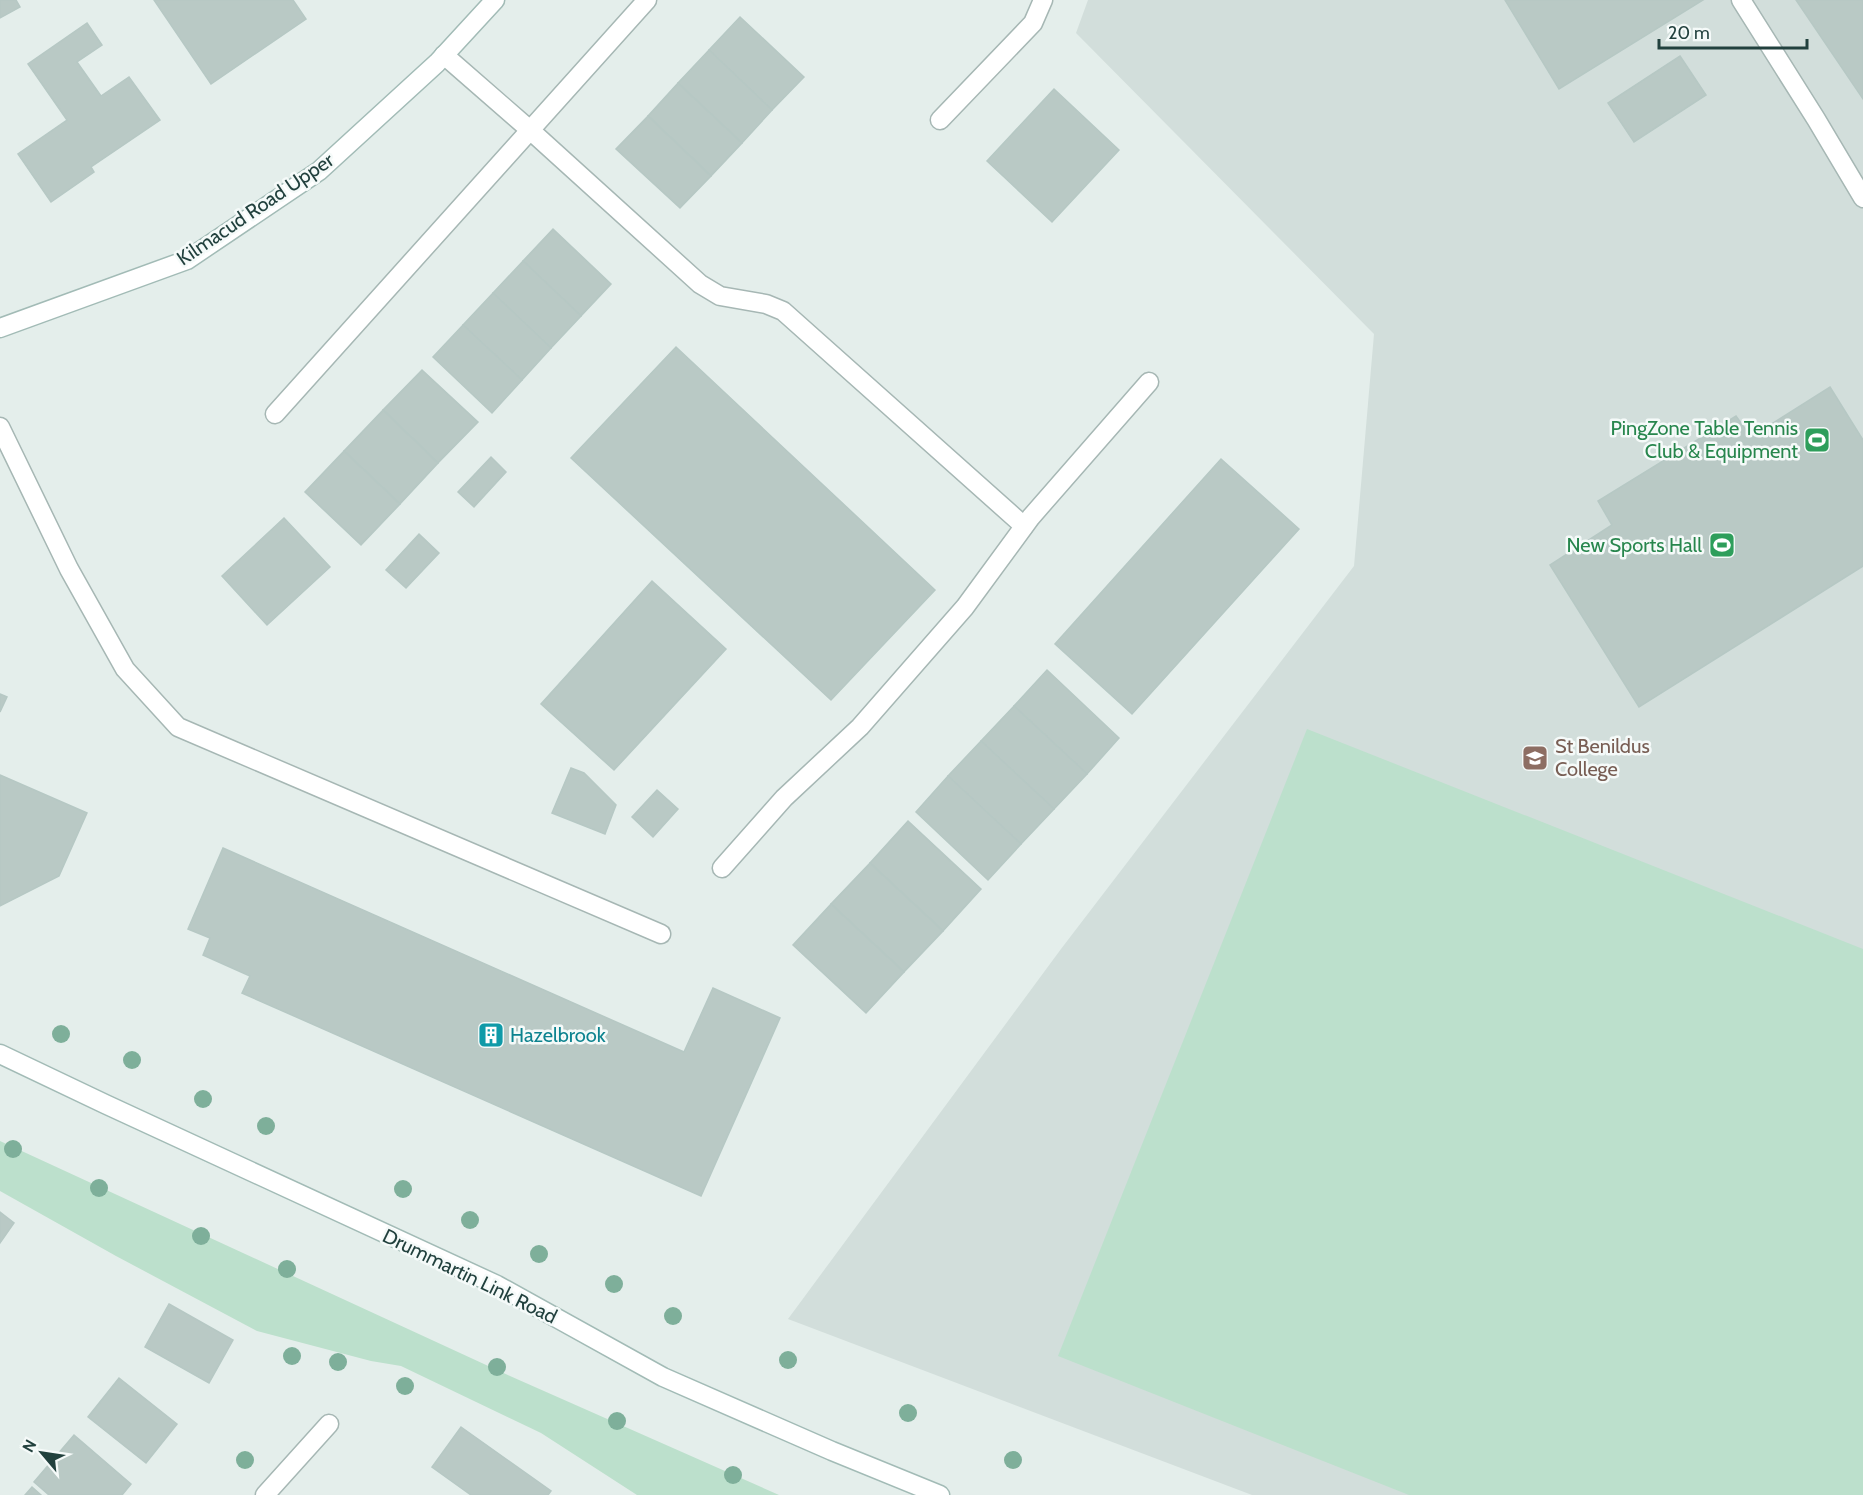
<svg xmlns="http://www.w3.org/2000/svg" width="1863" height="1495" font-family="Cabin,sans-serif">
<style>
.built{fill:#d2dedb}
.green{fill:#bce0cc}
.building{fill:#b9c9c5;stroke:#b6c8c4;stroke-width:1.5}
.lines{fill:none;stroke-linecap:round;stroke-linejoin:round}
.lane-casing{stroke:#a6b7b4;stroke-width:21}
.street-casing{stroke:#a6b7b4;stroke-width:21}
.secondary-casing{stroke:#a2bbb6;stroke-width:21}
.lane{stroke:#fff;stroke-width:18}
.street{stroke:#fff;stroke-width:18}
.secondary{stroke:#fff;stroke-width:18}
.tree{fill:#7eaf9a}
.labels{text-anchor:middle;stroke-width:5;stroke-linejoin:round;paint-order:stroke}
.street-label{font-size:20px;fill:#22413e;stroke:#f5faf9}
.leisure-label{font-size:20px;fill:#27864d;stroke:#f5faf9;text-anchor:end}
.education-label{font-size:20px;fill:#785e54;stroke:#f5faf9;text-anchor:start}
.culture-label{font-size:20px;fill:#0d838f;stroke:#f5faf9;text-anchor:start}
</style>
<rect width="100%" height="100%" fill="#e4eeeb"/>
<path class="built" d="M1088 0H1863V1495H1252L788 1319 1061 949 1354 566 1374 334 1076 33Z"/>
<g class="green">
<path d="M1307 729 1863 949V1495H1409L1058 1356Z"/>
<path d="M0 1141 510 1376 779 1495H637L541 1433 401 1366 371 1361 257 1331 116 1256 0 1191Z"/>
</g>
<g class="building">
<path d="M0 0H16L20 7 0 18Z"/>
<path d="M154 0H293L306 19 211 84Z"/>
<path d="M1505 0H1703L1559 89Z"/>
<path d="M1796 0H1863V99Z"/>
<path d="M740 17 804 77 772 110 709 50Z"/>
<path d="M87 23 102 45 77 62 101 96 129 77 160 120 91 167 94 172 51 202 18 154 67 120 28 64Z"/>
<path d="M709 50 772 110 742 143 678 83Z"/>
<path d="M1680 56 1706 95 1634 142 1608 103Z"/>
<path d="M678 83 742 143 711 176 648 116Z"/>
<path d="M1054 89 1119 150 1052 222 987 161Z"/>
<path d="M648 116 711 176 680 208 616 149Z"/>
<path d="M553 229 611 284 581 316 523 261Z"/>
<path d="M523 261 581 316 551 348 493 293Z"/>
<path d="M493 293 551 348 522 380 463 325Z"/>
<path d="M463 325 522 380 492 413 433 357Z"/>
<path d="M676 347 935 590 831 700 571 458Z"/>
<path d="M422 370 478 422 438 463 383 410Z"/>
<path d="M1830 387 1863 440V566L1639 707 1550 565 1612 525 1598 501 1736 416 1751 437Z"/>
<path d="M383 410 438 463 400 504 344 451Z"/>
<path d="M344 451 400 504 361 545 305 492Z"/>
<path d="M491 457 506 472 474 507 458 492Z"/>
<path d="M1221 459 1299 529 1132 714 1055 644Z"/>
<path d="M284 518 330 567 267 625 222 576Z"/>
<path d="M419 534 439 553 406 588 386 570Z"/>
<path d="M652 581 726 649 614 770 541 704Z"/>
<path d="M1047 670 1119 738 1087 774 1014 706Z"/>
<path d="M0 694 7 697 0 712Z"/>
<path d="M1014 706 1087 774 1054 809 981 741Z"/>
<path d="M981 741 1054 809 1021 844 948 776Z"/>
<path d="M571 768 584 773 616 805 605 834 552 813Z"/>
<path d="M0 775 87 813 59 876 0 906Z"/>
<path d="M948 776 1021 844 988 880 916 812Z"/>
<path d="M657 790 678 809 653 837 632 817Z"/>
<path d="M908 821 981 889 943 931 870 863Z"/>
<path d="M223 848 684 1052 713 988 780 1018 701 1196 242 993 250 976 203 955 210 938 188 929Z"/>
<path d="M870 863 943 931 904 972 831 904Z"/>
<path d="M831 904 904 972 866 1013 793 945Z"/>
<path d="M0 1212 14 1223 0 1243Z"/>
<path d="M169 1304 233 1340 209 1383 145 1347Z"/>
<path d="M119 1378 177 1424 146 1463 88 1417Z"/>
<path d="M461 1427 551 1491 548 1495H471L432 1467Z"/>
<path d="M74 1435 131 1484 122 1495H49L34 1482Z"/>
<path d="M32 1487 41 1495H25Z"/>
</g>
<g class="lines">
<defs>
<g id="lane">
<path d="M1741 0 1816 119 1863 198"/>
<path d="M940 120 1033 23 1043 0"/>
<path d="M0 427 69 569 125 669 178 727 661 934"/>
</g>
<g id="street">
<path d="M444 55 530 130 700 284 720 296 766 304 783 311 1024 526"/>
<path d="M275 414 647 0"/>
<path d="M722 868 784 798 860 727 965 607 1031 517 1149 382"/>
<path d="M265 1495 329 1424"/>
</g>
<g id="secondary">
<path d="M0 328 187 260 319 171 437 63 495 0"/>
<path d="M0 1054 105 1104 497 1285 663 1377 832 1451 940 1495"/>
</g>
</defs>
<use href="#lane" class="lane-casing"/>
<use href="#street" class="street-casing"/>
<use href="#secondary" class="secondary-casing"/>
<use href="#lane" class="lane"/>
<use href="#street" class="street"/>
<use href="#secondary" class="secondary"/>
</g>
<g class="tree">
<circle cx="61" cy="1034" r="9"/>
<circle cx="132" cy="1060" r="9"/>
<circle cx="203" cy="1099" r="9"/>
<circle cx="266" cy="1126" r="9"/>
<circle cx="13" cy="1149" r="9"/>
<circle cx="99" cy="1188" r="9"/>
<circle cx="403" cy="1189" r="9"/>
<circle cx="470" cy="1220" r="9"/>
<circle cx="201" cy="1236" r="9"/>
<circle cx="539" cy="1254" r="9"/>
<circle cx="287" cy="1269" r="9"/>
<circle cx="614" cy="1284" r="9"/>
<circle cx="673" cy="1316" r="9"/>
<circle cx="292" cy="1356" r="9"/>
<circle cx="788" cy="1360" r="9"/>
<circle cx="338" cy="1362" r="9"/>
<circle cx="497" cy="1367" r="9"/>
<circle cx="405" cy="1386" r="9"/>
<circle cx="908" cy="1413" r="9"/>
<circle cx="617" cy="1421" r="9"/>
<circle cx="245" cy="1460" r="9"/>
<circle cx="1013" cy="1460" r="9"/>
<circle cx="733" cy="1475" r="9"/>
</g>
<defs>
<symbol id="stadium-square" viewBox="-11 -11 22 22"><rect x="-9" y="-9" width="18" height="18" rx="4" fill="#2e9e5b" stroke="#f5faf9"/><path d="M0-5a6.5 5 0 1 0 0 10a6.5 5 0 1 0 0-10ZM-3.5-1.8h7v3.6h-7Z" fill="#fff"/></symbol>
<symbol id="school-square" viewBox="-11 -11 22 22"><rect x="-9" y="-9" width="18" height="18" rx="4" fill="#8d6e63" stroke="#f5faf9"/><path d="M0-5L7-2L0 1L-7-2ZM-4 1L0 2.5L4 1V4Q0 6-4 4Z" fill="#fff"/></symbol>
<symbol id="building-square" viewBox="-11 -11 22 22"><rect x="-9" y="-9" width="18" height="18" rx="4" fill="#0f9aa8" stroke="#f5faf9"/><path d="M-4-6H4V6H1V3H-1V6H-4ZM-2.5-4.3h1.7v1.8h-1.7ZM.8-4.3h1.7v1.8H.8ZM-2.5-1h1.7V.8h-1.7ZM.8-1h1.7V.8H.8Z" fill="#fff"/></symbol>
</defs>
<g fill-rule="evenodd">
<use href="#stadium-square" x="1802" y="425" width="30" height="30"/>
<use href="#stadium-square" x="1707" y="530" width="30" height="30"/>
<use href="#school-square" x="1520" y="743" width="30" height="30"/>
<use href="#building-square" x="476" y="1020" width="30" height="30"/>
</g>
<g class="labels">
<g class="street-label">
<text transform="translate(255 209) rotate(-34)" y="7">Kilmacud Road Upper</text>
<text transform="translate(470 1276) rotate(26)" y="7">Drummartin Link Road</text>
</g>
<g class="leisure-label">
<text x="1798" y="435">PingZone Table Tennis<tspan x="1798" dy="23">Club &amp; Equipment</tspan></text>
<text x="1702" y="552">New Sports Hall</text>
</g>
<g class="education-label">
<text x="1555" y="753">St Benildus<tspan x="1555" dy="23">College</tspan></text>
</g>
<g class="culture-label">
<text x="510" y="1042">Hazelbrook</text>
</g>
</g>
<g transform="translate(42 1453) rotate(299)" stroke="#f5faf9" stroke-width="4.5" paint-order="stroke">
<path d="M0-4.5L10 22L0 15L-10 22Z" fill="#22413e"/>
<text y="-9" font-size="16" font-weight="bold" text-anchor="middle" fill="#22413e">N</text>
</g>
<path d="M1659 39v9h148v-9" fill="none" stroke="#22413e" stroke-width="3"/>
<text x="1668" y="39" font-size="18" fill="#22413e" stroke="#f5faf9" stroke-width="4.5" paint-order="stroke">20 m</text>
</svg>
